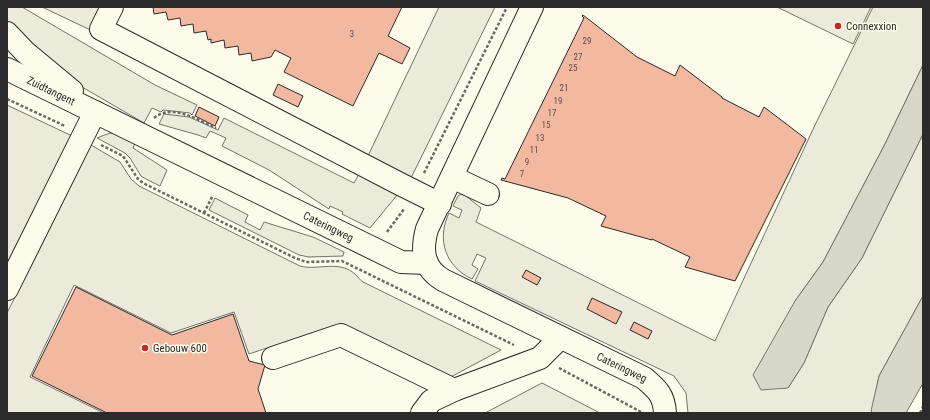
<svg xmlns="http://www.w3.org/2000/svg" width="930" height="420" font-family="'Roboto Condensed',sans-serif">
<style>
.green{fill:#ecebdb;stroke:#74746e}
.parking{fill:#eceadb;stroke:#74746e}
.water{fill:#d8d7c9;stroke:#74746e}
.building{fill:#f2b8a0;stroke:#2b2b2b}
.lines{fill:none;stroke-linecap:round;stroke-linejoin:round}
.minor-casing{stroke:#2b2b2b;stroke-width:24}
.path{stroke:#6a6964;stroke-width:2.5;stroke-dasharray:3 2;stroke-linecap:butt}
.minor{stroke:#fdfbea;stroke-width:22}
.poi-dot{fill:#c62828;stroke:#fdfbea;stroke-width:1.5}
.labels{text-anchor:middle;stroke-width:3;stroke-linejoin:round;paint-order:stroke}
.number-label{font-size:9px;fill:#5d4e48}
.poi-label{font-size:11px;fill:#2b2b2b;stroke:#fdfbea;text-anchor:start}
.street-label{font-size:11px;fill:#2b2b2b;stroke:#fdfbea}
</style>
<rect width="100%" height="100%" fill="#fdfbea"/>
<g class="green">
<path d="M7 7H22L155 85 197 105 192 115 190 113 163 110 161 112 152 108 144 123 82 87 7 24Z"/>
<path d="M439 7H495L410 180 367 158Z"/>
<path d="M873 7H923V65L884 146 823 262 795 301 788 388 804 363 828 307 862 258 923 134V296L879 376 872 411 873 413H688L686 393 674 376 475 281 486 258 477 254 472 265 478 269 472 279C446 267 436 240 449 213L459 218 462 210 453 206 458 196 461 194 466 196 481 208 476 222 715 341 815 125Z"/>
<path d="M7 105 72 136 7 266Z"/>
<path d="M164 114 189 117 218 130 224 118 354 183 360 172 398 194 370 228 342 214 343 212 330 206 329 209 269 170 222 146 226 138 210 131 206 138 198 135 159 124Z"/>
<path d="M110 133 117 134 135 143 133 148 167 170 160 186 146 179 141 176 130 158 125 153 97 138Z"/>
<path d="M91 145 120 162 131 179 139 186 300 266C318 271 340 259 356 275 358 277 360 280 363 282L501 350 447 379 335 325 249 354 234 312 171 333 74 285 30 377 104 413H7V313Z"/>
<path d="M215 198 248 215 245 222 260 230 264 222 313 237 344 252 343 256 309 257 299 255 209 210Z"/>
</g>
<g class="parking">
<path d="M42 7H119L103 36Z"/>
<path d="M777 7H871L853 44Z"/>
<path d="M542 383 600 413H485Z"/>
</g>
<g class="water">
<path d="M923 65V134L862 258 828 307 804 363 788 388 761 390 753 375 795 301 823 262 884 146Z"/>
<path d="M923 296V383L906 413H873L871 411 879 376Z"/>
</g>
<g class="building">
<path d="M153 7H402L388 36 410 48 402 64 379 53 353 106 284 72 291 58 275 50 271 57 252 61 251 53 239 55 238 46 225 48 224 40 211 43V39L208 40 206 31 194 33 193 24 181 26 180 18 168 20 166 12 154 14Z"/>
<path d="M583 15 637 57 675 76 680 65 722 97V98L759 117 764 107 806 139 735 281 685 267 690 257 652 239V240L601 226 606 216 568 198 501 180 502 178 505 179 584 18 582 16Z"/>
<path d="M278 84 303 96 298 107 273 95Z"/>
<path d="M199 107 219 117 215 126 195 116Z"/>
<path d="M526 270 541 278 537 285 522 277Z"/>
<path d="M76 287 172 335 233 314 249 361 265 365 258 389 266 413H107L32 376Z"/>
<path d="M592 298 622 312 616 324 587 309Z"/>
<path d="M634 322 652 331 648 339 630 330Z"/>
</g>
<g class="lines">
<defs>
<g id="minor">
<path d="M112 7 101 29 400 184 440 204"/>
<path id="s1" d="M532 7 427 229C421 251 423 268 443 280L644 378C657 389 664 395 665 413"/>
<path d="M7 33 25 52 72 91"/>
<path id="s2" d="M7 69 401 262 427 263"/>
<path d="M452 177 488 194"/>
<path d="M7 289 95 112"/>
<path d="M273 358 341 335 454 390"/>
<path d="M422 413 431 401 454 390 540 358 560 338"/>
</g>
</defs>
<use href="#minor" class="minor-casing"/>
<g class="path">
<path d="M7 99 65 126"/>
<path d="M154 118C172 103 198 120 216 128"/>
<path d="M101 145 123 156 138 179 143 183 295 258 306 262 342 261 514 345"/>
<path d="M424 173 506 9"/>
<path d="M204 213 213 195"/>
<path d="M387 232 404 209"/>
<path d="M559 368 643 413"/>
<path d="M920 413 923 407"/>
</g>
<use href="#minor" class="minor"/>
</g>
<g class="poi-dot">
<circle cx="838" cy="26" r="4"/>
<circle cx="145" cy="348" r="4"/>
</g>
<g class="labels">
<g class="number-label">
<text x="352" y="37">3</text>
<text x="587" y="44">29</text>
<text x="578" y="60">27</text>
<text x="573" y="71">25</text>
<text x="564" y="91">21</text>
<text x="558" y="104">19</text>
<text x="552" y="116">17</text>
<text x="546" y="128">15</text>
<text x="540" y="141">13</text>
<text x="534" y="153">11</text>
<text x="527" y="165">9</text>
<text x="522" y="177">7</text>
</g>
<g class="poi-label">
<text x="846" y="30">Connexxion</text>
<text x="153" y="352">Gebouw 600</text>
</g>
<g class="street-label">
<text dy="4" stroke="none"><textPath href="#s2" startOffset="49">Zuidtangent</textPath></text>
<text dy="4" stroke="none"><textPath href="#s2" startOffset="358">Cateringweg</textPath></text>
<text dy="4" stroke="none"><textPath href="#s1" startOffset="503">Cateringweg</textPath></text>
</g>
</g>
<rect width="930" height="420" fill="none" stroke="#2b2b2b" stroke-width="16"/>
</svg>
